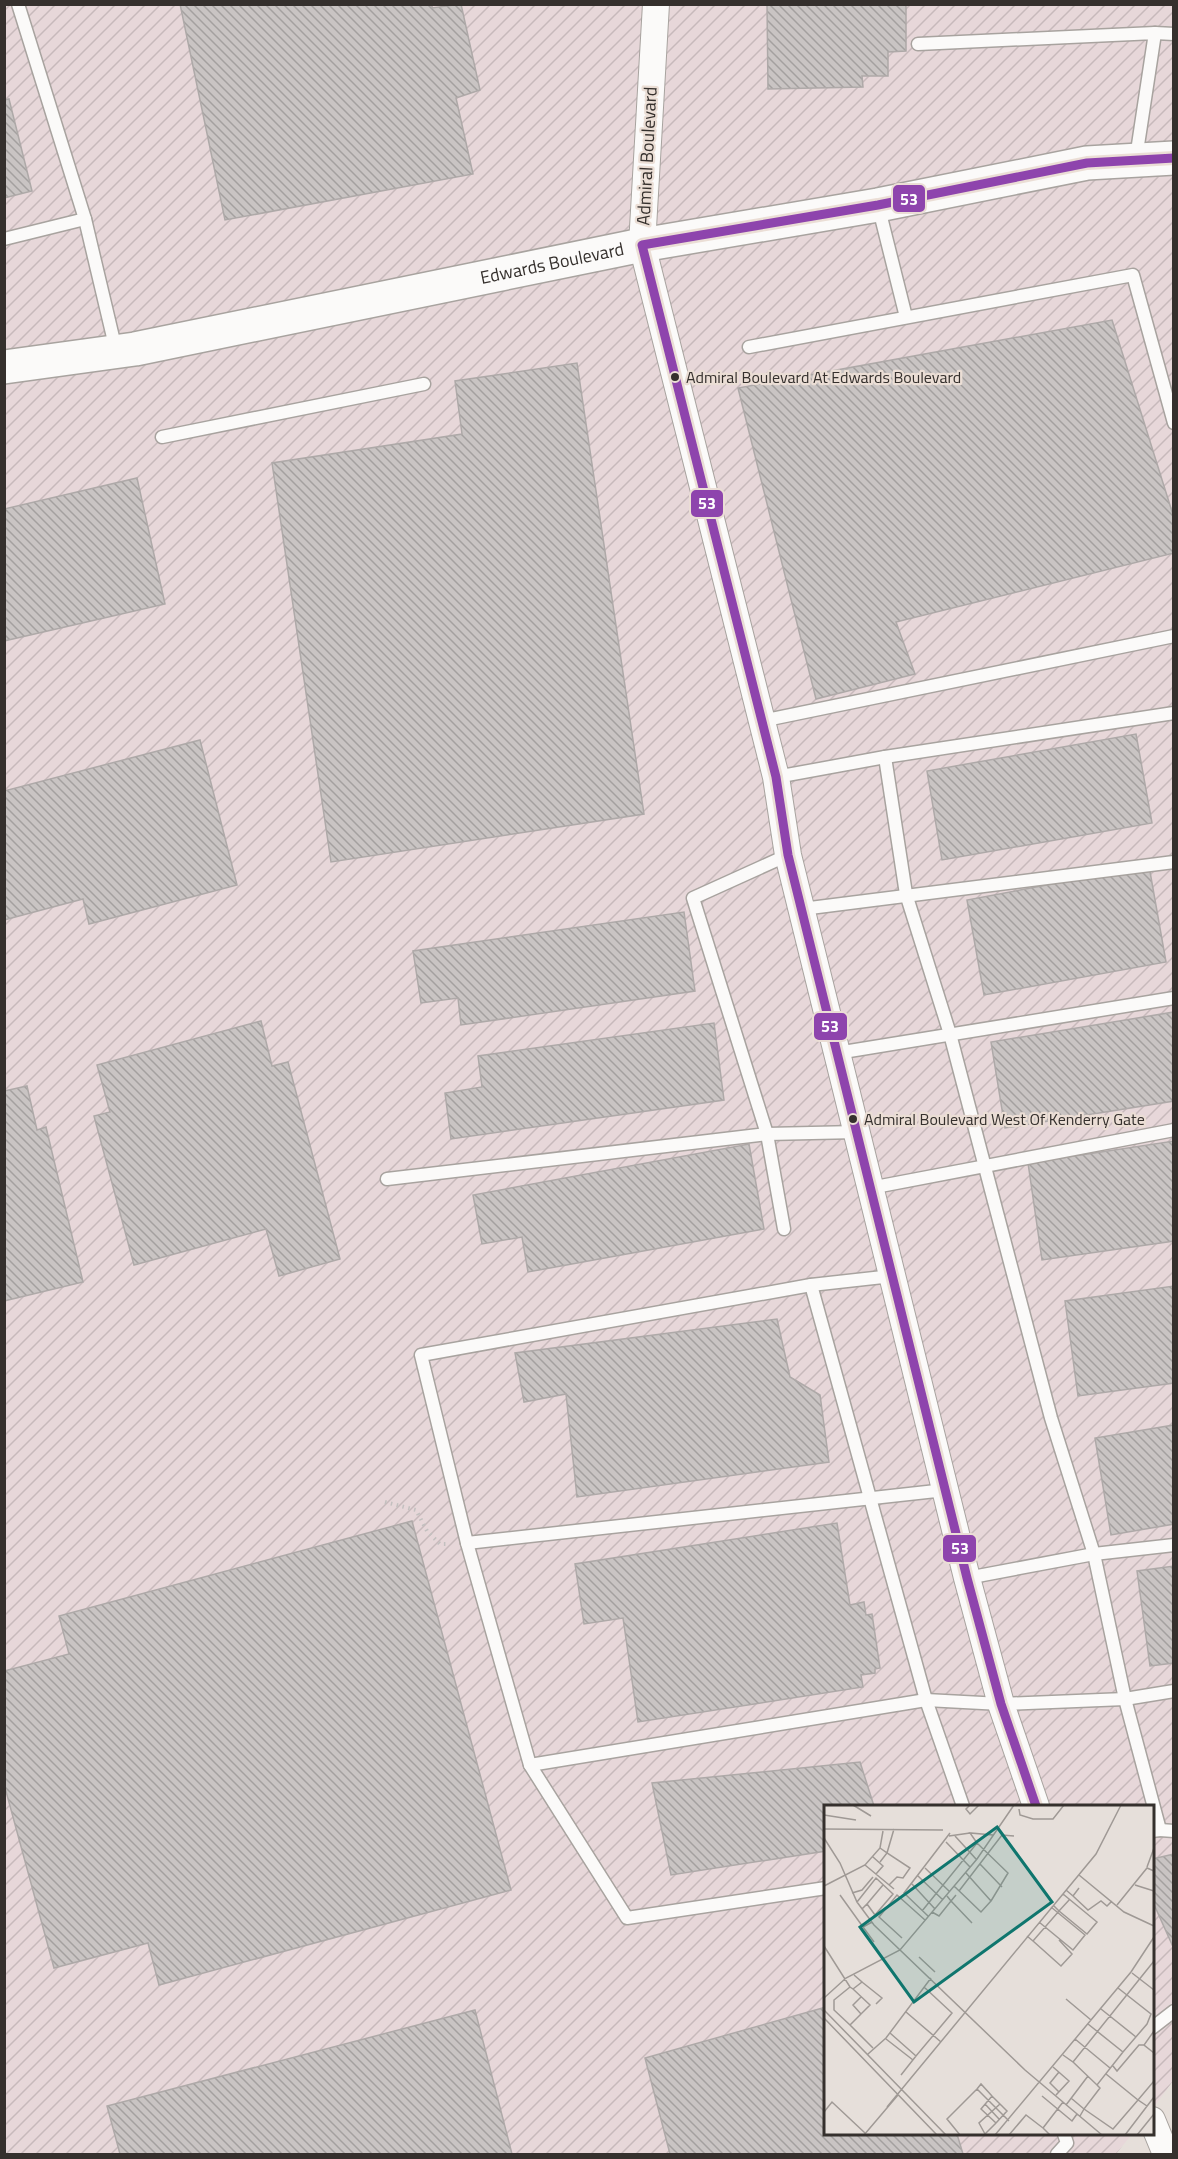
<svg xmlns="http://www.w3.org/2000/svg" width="1178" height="2159" font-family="'Titillium Web',sans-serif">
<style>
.industrial{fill:url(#industrial-furrows)}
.building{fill:url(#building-back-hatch);stroke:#aea9a8;stroke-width:1.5}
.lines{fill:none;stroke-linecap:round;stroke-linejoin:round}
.lane-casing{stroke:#a8a39f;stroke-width:15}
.street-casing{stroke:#a8a39f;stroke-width:28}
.secondary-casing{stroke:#a8a39f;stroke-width:36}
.path{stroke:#c3c0bf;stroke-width:4;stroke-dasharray:1.5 4.5;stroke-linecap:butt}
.lane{stroke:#fbfaf9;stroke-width:12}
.street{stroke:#fbfaf9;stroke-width:26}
.secondary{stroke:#fbfaf9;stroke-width:33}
.bus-1-casing{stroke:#ebded5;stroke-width:14}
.bus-1{stroke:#8e44ad;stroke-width:9}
.bus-dot{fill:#35302d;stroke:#ebded5;stroke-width:2}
.labels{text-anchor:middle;stroke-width:4.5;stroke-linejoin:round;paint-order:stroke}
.bus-label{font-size:16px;fill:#35302d;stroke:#ebded5;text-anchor:start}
.street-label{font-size:18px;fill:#35302d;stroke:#ebded5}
.inset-road{fill:none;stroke:#9f9995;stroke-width:1.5}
.view{fill:#0f766e;fill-opacity:0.15;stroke:#0f766e;stroke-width:3}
.inset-edge{fill:none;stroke:#35302d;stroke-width:3}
.line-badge{stroke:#ebded5;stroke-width:2}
.badge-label{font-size:16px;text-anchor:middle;font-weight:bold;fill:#fff}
</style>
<defs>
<pattern id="industrial-furrows" width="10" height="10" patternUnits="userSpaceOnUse" patternTransform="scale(1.5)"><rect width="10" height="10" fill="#e7d7d9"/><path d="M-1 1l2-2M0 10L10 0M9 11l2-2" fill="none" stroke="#c7b9bb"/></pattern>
<pattern id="building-back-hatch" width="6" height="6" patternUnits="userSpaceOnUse" patternTransform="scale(1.5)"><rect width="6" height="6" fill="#c9c4c3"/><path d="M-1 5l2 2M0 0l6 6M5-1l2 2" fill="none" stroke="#a4a09f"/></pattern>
</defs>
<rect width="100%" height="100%" fill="#e6dfda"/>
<path class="industrial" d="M5 5H1173V2081L1153 2108 1152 1806H826V2134H1132L1116 2154H5Z"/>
<g class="building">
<path d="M180 4H432V8L461 4 480 90 456 98 473 174 225 220Z"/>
<path d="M767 4H906V51L888 52V76H862L863 87 768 89Z"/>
<path d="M9 99 32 191 4 198V100Z"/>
<path d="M1112 320 1174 518V553L896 622 915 674 816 699 738 388Z"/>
<path d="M577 363 644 814 331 862 272 463 462 434 455 381Z"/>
<path d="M137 478 165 604 4 641V509Z"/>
<path d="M1136 734 1152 823 942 860 927 771Z"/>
<path d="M200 740 237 885 89 924 83 899 4 920V791Z"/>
<path d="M1149 866 1166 962 984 995 967 900Z"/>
<path d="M684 912 695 991 461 1025 458 998 421 1003 413 951Z"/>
<path d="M1174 1012V1101L1005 1128 991 1042Z"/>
<path d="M261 1021 272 1066 288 1062 340 1259 279 1276 266 1229 134 1265 94 1116 110 1112 97 1065Z"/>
<path d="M714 1023 724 1100 451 1139 445 1093 482 1087 478 1056Z"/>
<path d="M27 1086 37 1130 46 1127 83 1282 4 1301V1091Z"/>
<path d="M1174 1141V1241L1042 1260 1028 1163Z"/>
<path d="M749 1144 764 1229 528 1272 522 1237 482 1244 473 1195Z"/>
<path d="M1174 1286V1383L1078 1396 1065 1301Z"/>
<path d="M777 1319 790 1377 820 1395 829 1462 577 1497 566 1394 524 1402 515 1353Z"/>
<path d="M1174 1425V1524L1111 1535 1095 1438Z"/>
<path d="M412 1521 511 1890 159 1985 148 1943 54 1968 4 1784V1671L69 1654 59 1616Z"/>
<path d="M837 1523 850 1605 864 1602 866 1615 872 1614 880 1668 875 1669V1673L861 1675 863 1687 638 1722 623 1618 584 1624 575 1564Z"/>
<path d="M1174 1566V1663L1150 1666 1137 1571Z"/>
<path d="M860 1762 874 1806H826V1851L671 1875 652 1783Z"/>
<path d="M1174 1854V1949L1152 1900V1859Z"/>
<path d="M826 2007V2134H957L963 2154H670L645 2058Z"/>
<path d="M475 2010 512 2154H120L107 2106Z"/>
</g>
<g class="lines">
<defs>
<g id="lane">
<path d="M18 4 85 219 116 350"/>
<path d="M1155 33 1174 34"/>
<path d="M918 44 1155 33 1136 158"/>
<path d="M878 205 906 317"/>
<path d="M4 239 85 219"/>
<path d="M749 347 1133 275 1174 423"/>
<path d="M162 437 424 384"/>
<path d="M761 721 1174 636"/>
<path d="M885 757 906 894 950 1034 1051 1418 1094 1554 1125 1699 1160 1830 1152 1831"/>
<path d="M776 777 885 757 1174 713"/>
<path d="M788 855 693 898 767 1134 857 1132"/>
<path d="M802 909 1174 862"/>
<path d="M837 1053 1174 998"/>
<path d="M387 1179 767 1134 784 1229"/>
<path d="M870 1188 1174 1130"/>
<path d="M892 1276 811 1285 421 1355 467 1543 945 1490"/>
<path d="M811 1285 926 1700 963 1806"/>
<path d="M467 1543 530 1765 627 1918 826 1888"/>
<path d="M967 1578 1094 1554 1174 1545"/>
<path d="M530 1765 926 1700 1001 1704 1125 1699 1174 1691"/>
<path d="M1160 1830 1174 1831"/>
<path d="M1152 2028 1174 2011"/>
<path d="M1057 2154 1067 2143 1064 2134"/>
</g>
<g id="street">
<path d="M656 4 642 245 776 777 788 855 967 1578 1001 1704 1036 1806"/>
<path d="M1152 2120 1166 2154"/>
</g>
<g id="secondary">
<path id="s1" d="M4 367 135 349 642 245 878 205 1087 163 1174 158"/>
</g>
</defs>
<use href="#lane" class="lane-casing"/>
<use href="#street" class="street-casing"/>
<use href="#secondary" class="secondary-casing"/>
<path class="path" d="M385 1502 416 1510 427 1531 440 1544H448"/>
<use href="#lane" class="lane"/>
<use href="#street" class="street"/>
<use href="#secondary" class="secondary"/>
<defs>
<path id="bus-1" d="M1036 1806 1001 1704 967 1578 788 855 776 777 642 245 878 205 1087 163 1174 158"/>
</defs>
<use href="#bus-1" class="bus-1-casing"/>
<use href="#bus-1" class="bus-1"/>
</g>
<g class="bus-dot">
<circle cx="675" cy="377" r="5"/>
<circle cx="853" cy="1119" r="5"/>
</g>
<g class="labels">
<g class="bus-label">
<text x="686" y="383">Admiral Boulevard At Edwards Boulevard</text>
<text x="864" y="1125">Admiral Boulevard West Of Kenderry Gate</text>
</g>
<g class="street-label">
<text transform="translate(647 156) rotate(-87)" y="6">Admiral Boulevard</text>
<text dy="6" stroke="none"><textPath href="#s1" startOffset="558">Edwards Boulevard</textPath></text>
</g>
</g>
<g transform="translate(824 1805)">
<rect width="330" height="330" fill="#e6dfda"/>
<path class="inset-road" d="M29 0 47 11M146 0 142 4 146 9 155 0M195 4 196 10 209 14H229L240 0M0 10 32 15M0 24 119 25M125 31 146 28M131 31 152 54M0 33 16 58 33 97 50 120 201 265 278 330M122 37 146 62M153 38 146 28 169 30M49 52 59 61 52 69M56 57 63 48 56 43M156 59 178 82M41 60 70 84M323 62 330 43M101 63 125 86M255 70 300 107 330 121M94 71 119 95M88 79 111 104M65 80 73 72 79 73 86 63 63 48 70 24M311 80 330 86M0 81 41 60 56 43 59 26M130 81 157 107 167 96 142 68M242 85 249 91 255 83M135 86 178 30 190 31M28 88 38 85 49 72M16 90 39 122M132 90 127 96 148 118M249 91 264 105 277 96 283 101 288 96M33 97 52 73 69 89 51 110M43 99 59 80M229 100 235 106 246 94M293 100 323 63 330 66M38 104 43 99 51 110 46 115M98 106 153 38 184 68 167 96M108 107 115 111 127 96 123 91M104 111 80 88 126 28M48 117 39 122 50 137M215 117 249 145 261 130 227 102M203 131 209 136 235 106 263 129 273 117 239 89M78 133 55 112 73 90 101 115M209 136 237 161 248 149 235 135M0 141 26 182 29 184 46 200 37 209 29 200 37 192M95 152 111 167M308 168 330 185M38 177 58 193 52 199M26 182 10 195V205L26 220 37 209M29 184 38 177 30 170M0 193 22 173 76 145 153 54 190 0M242 194 267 215M277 204 312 232M0 205 122 330M82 207 117 237M0 213 113 330M264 219 299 247 323 219 327 209 294 183M26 220 49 243M330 226 320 240 330 248M66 228 92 251 128 208 100 182M62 234 89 255M251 234 286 263M44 249 62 233 107 173M239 250 249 257 330 156M249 257 273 280 299 247M289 261 293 266 315 240H320M229 262 245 276 232 290M235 267 226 278 235 287M282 269 314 295 330 276M77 270 92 251M153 284 157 279 168 291M218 291 248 316 253 309M247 293 260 304 276 283 273 280M161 299 175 314M242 300 264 271M63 302 272 49 297 0M0 307 8 297 41 328M256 311 260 304 289 324 314 295 323 301M161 329 155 318 176 299M40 330 74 290M136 330 123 314 153 284 185 316M160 330 172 318 183 306 168 291 157 304 172 318M171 330 307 167 330 132M185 330 202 310 219 323M226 330 219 323 239 297M301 330 330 292M313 330 330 309"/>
<path class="view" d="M173 22 228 97 90 197 36 122Z"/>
<rect width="330" height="330" class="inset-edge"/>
</g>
<g class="line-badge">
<rect x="892" y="184" width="34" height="29" rx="6" fill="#8e44ad"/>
<rect x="690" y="489" width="34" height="29" rx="6" fill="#8e44ad"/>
<rect x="813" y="1012" width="35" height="29" rx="6" fill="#8e44ad"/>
<rect x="942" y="1534" width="35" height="29" rx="6" fill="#8e44ad"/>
</g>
<g class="badge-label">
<text x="909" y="205">53</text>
<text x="707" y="509">53</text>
<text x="830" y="1032">53</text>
<text x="960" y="1554">53</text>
</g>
<rect width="1178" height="2159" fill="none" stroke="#35302d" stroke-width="12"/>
</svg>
